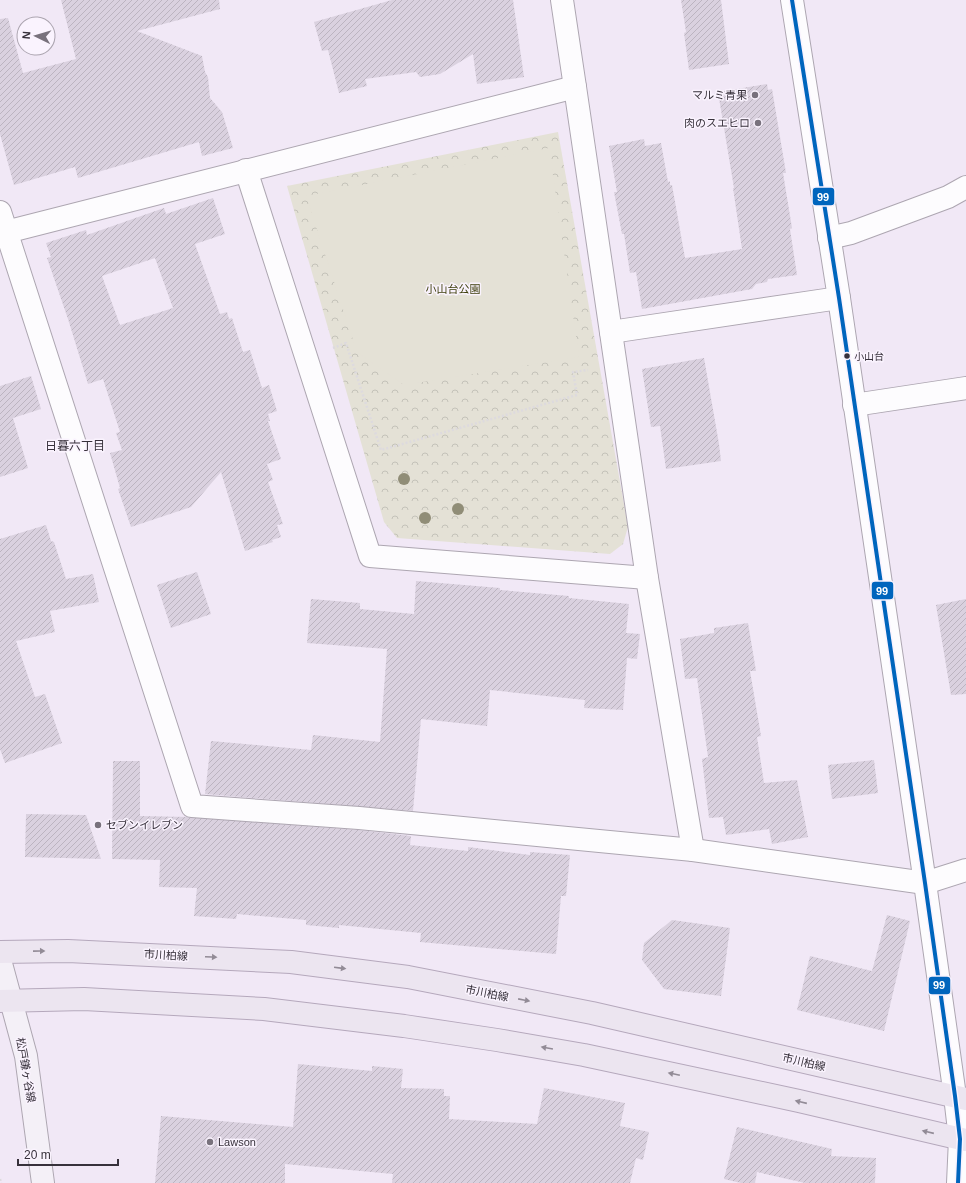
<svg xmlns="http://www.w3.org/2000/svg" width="966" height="1183" font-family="Arial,'Noto Sans JP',sans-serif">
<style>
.park{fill:url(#park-crowns)}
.pitch{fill:#e4e1d6}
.building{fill:url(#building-hatch);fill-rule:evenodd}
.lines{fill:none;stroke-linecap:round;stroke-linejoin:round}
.minor-casing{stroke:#ada6b1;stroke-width:24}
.tertiary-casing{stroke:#ada6b1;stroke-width:24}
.secondary-casing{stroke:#ada6b1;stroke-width:24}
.primary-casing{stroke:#b5a8bc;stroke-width:24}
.path{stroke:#dddade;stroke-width:2.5;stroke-dasharray:2 2;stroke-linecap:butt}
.minor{stroke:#fdfcfe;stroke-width:22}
.tertiary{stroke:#fdfcfe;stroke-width:22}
.secondary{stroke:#f4f0f7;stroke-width:22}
.primary{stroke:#ece5f0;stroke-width:22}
.bus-1-casing{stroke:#faf3fe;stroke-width:7}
.bus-1{stroke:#0065bd;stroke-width:4}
.tree{fill:#908d77}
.oneway{fill:#928b96}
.poi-dot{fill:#78717c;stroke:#faf3fe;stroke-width:1.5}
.bus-dot{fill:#37313b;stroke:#faf3fe;stroke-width:1.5}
.labels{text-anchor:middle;stroke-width:3;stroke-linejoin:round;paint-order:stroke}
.bus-label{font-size:10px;fill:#37313b;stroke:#faf3fe;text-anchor:start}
.poi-label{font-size:11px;fill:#37313b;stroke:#faf3fe;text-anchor:end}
.park-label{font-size:11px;fill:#40420f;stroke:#faf3fe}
.street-label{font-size:11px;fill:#37313b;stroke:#faf3fe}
.neighbourhood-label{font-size:12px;fill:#37313b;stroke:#faf3fe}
.line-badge{stroke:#faf3fe;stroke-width:1.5}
.badge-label{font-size:11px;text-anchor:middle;font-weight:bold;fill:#fff}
</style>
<defs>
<pattern id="park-crowns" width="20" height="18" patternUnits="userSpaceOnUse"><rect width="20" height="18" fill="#e4e1d6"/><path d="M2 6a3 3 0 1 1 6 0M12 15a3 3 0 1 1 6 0" fill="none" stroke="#c4c2b9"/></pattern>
<pattern id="building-hatch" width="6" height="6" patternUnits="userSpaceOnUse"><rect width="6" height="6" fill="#dad1df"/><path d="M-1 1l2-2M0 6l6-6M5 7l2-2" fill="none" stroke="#bcb4c0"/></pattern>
</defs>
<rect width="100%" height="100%" fill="#f1e8f6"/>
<path class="park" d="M558 132 628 527 623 544 610 554 397 538 384 522 287 186Z"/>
<path class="pitch" d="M549 148 579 357 404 385 357 352 306 196Z"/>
<g class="building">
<path d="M61 0H219L220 9 137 31 202 56 205 72 208 77 210 98 222 112 233 148 202 156 199 142 78 178 75 167 14 185 0 134V19L8 18 23 73 76 59Z"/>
<path d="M392 0H513L524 77 477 84 473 54 440 74 420 77 416 72 365 79 367 86 339 93 328 50 322 51 314 22Z"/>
<path d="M681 0H721L729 64 689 70 684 33 686 32Z"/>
<path d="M767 84 768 90 772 89 786 173H783L792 228 790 229 797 275 768 279 767 282 756 284 752 289 642 309 636 272 630 273 624 234H622L614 192H617L609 146 644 139 645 146 661 143 668 182 670 181V185H672L685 258 742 249 733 188H734L718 92Z"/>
<path d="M213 198 225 234 195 244 220 314 227 312 229 319 232 318 243 352 250 350 262 388 269 385 277 411 268 414 270 421H268L281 459 267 464 273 480 268 482 283 524 277 525 281 537 272 540 273 542 245 551 221 472 191 507 131 527 118 489 120 488 110 453 122 450 116 433 120 432 103 379 88 384 68 319 47 258 51 257 46 243 86 230 87 235 164 208 166 214ZM155 258 173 308 120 325 102 276Z"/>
<path d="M704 358 719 444 721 461 666 469 660 426 651 427 642 369Z"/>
<path d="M31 376 41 409 13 418 28 468 0 477V386Z"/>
<path d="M46 525 51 541 54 542 66 579 93 574 99 602 50 611 55 632 16 641 35 697 45 694 62 743 5 763 0 749V539Z"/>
<path d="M197 572 211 614 171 628 157 585Z"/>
<path d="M416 581 500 588V590L569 596V598L629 604 626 633 640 634 637 659 627 658 623 710 584 708 585 700 490 690 487 726 421 719 413 811 205 794 211 741 311 750 313 735 380 742 387 649 307 643 311 599 360 603V609L414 614Z"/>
<path d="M966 599V694L951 695 936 605Z"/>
<path d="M748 623 756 671H750L761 736 757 737 764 783 797 780 808 837 772 844 769 829 726 835 723 817 709 818 702 759 708 757 697 678 685 679 680 639 714 633V628Z"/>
<path d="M874 760 878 793 832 799 828 765Z"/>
<path d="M113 761H140V816L188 817 358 830 411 836 410 845 468 851V847L530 855V852L570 855 566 896H561L556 954 420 942 421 933 339 925V928L306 925V920L237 914 236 919 194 916 197 888 159 887 160 860 112 859Z"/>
<path d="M26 814 86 815 101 859 25 857Z"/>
<path d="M887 915 910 921 884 1031 797 1010 810 956 872 971Z"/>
<path d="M672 920 730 928 721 996 664 989 642 960 644 943Z"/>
<path d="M298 1064 372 1071V1066L403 1069 401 1088 444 1089V1096H450L449 1119 537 1124 544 1088 625 1103 620 1126 649 1132 643 1160 636 1158 630 1183H392L393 1174 285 1164V1183H155L161 1116 293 1127Z"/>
<path d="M737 1127 832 1149 831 1156 876 1158 875 1183H805L757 1172 755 1183H741L724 1179Z"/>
</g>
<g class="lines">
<defs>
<g id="minor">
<path d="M562 0 575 87 647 578 693 850"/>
<path d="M246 170 370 556 647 578"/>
<path d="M0 212 192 806 359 818 693 850 925 883 966 870"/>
<path d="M6 232 575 87"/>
<path d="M829 238 851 233 948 197 966 187"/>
<path d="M611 332 839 298"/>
<path d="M854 405 966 388"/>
</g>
<path id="tertiary" d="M792 0 839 298 925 883 955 1096 960 1139 958 1183"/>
<path id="secondary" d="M0 960 26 1056 43 1183"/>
<g id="primary">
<path d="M0 952 68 951 291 962 408 977 592 1013 966 1099"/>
<path d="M0 1001 84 999 264 1009 404 1026 497 1040 584 1055 799 1101 966 1140"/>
</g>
</defs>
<use href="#minor" class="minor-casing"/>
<use href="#tertiary" class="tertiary-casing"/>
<use href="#secondary" class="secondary-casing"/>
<use href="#primary" class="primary-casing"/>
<g class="path">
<path d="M333 348 346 343 381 450 577 395 573 372 588 370"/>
<path d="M0 1179 1 1183"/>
</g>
<use href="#minor" class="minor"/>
<use href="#tertiary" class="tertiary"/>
<use href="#secondary" class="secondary"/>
<use href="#primary" class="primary"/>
<defs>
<path id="bus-1" d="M792 0 839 298 925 883 955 1096 960 1139 958 1183"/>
</defs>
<use href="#bus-1" class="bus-1-casing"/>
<use href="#bus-1" class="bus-1"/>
</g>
<g class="tree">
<circle cx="404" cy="479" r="6"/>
<circle cx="458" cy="509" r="6"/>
<circle cx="425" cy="518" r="6"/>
</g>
<defs><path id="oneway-solid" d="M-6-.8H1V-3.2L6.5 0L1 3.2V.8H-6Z"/></defs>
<g class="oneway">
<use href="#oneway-solid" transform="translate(39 951) rotate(-1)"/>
<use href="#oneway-solid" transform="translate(211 957) rotate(3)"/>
<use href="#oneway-solid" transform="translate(340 968) rotate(7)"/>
<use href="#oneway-solid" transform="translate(524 1000) rotate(11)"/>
<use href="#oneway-solid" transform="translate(547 1048) rotate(-170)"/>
<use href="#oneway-solid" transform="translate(674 1074) rotate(-168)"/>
<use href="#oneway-solid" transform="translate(801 1102) rotate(-167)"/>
<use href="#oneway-solid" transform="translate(928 1132) rotate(-167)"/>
</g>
<g class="poi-dot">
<circle cx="755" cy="95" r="4"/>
<circle cx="758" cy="123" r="4"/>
<circle cx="98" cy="825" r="4"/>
<circle cx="210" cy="1142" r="4"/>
</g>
<circle class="bus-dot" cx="847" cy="356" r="3.5"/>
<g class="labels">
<g class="bus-label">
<text x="854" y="360">小山台</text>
</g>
<g class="poi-label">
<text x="747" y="99">マルミ青果</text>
<text x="750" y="127">肉のスエヒロ</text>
<text x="106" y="829" text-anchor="start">セブンイレブン</text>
<text x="218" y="1146" text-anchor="start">Lawson</text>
</g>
<g class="park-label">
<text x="453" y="293">小山台公園</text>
</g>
<g class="street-label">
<text transform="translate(166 955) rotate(3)" y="4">市川柏線</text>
<text transform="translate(487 993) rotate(11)" y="4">市川柏線</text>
<text transform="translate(804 1062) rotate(13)" y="4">市川柏線</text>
<text transform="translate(26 1070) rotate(80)" y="4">松戸鎌ヶ谷線</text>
</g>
<g class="neighbourhood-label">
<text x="75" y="450">日暮六丁目</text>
</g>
</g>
<g class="line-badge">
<rect x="812" y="187" width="23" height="19" rx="4" fill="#0065bd"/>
<rect x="871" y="581" width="23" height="19" rx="4" fill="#0065bd"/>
<rect x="928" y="976" width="23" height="19" rx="4" fill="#0065bd"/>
</g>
<g class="badge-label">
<text x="823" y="201">99</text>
<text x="882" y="595">99</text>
<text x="939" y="989">99</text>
</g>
<g transform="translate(36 36) rotate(275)"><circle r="19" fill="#faf3fe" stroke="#aca5b0"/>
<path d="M0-3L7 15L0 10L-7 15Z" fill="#78717c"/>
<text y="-6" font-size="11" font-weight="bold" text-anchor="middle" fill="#37313b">N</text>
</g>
<path d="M18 1159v6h100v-6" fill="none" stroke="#37313b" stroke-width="2"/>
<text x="24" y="1159" font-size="12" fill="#37313b" stroke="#faf3fe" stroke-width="3" paint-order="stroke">20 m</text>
</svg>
